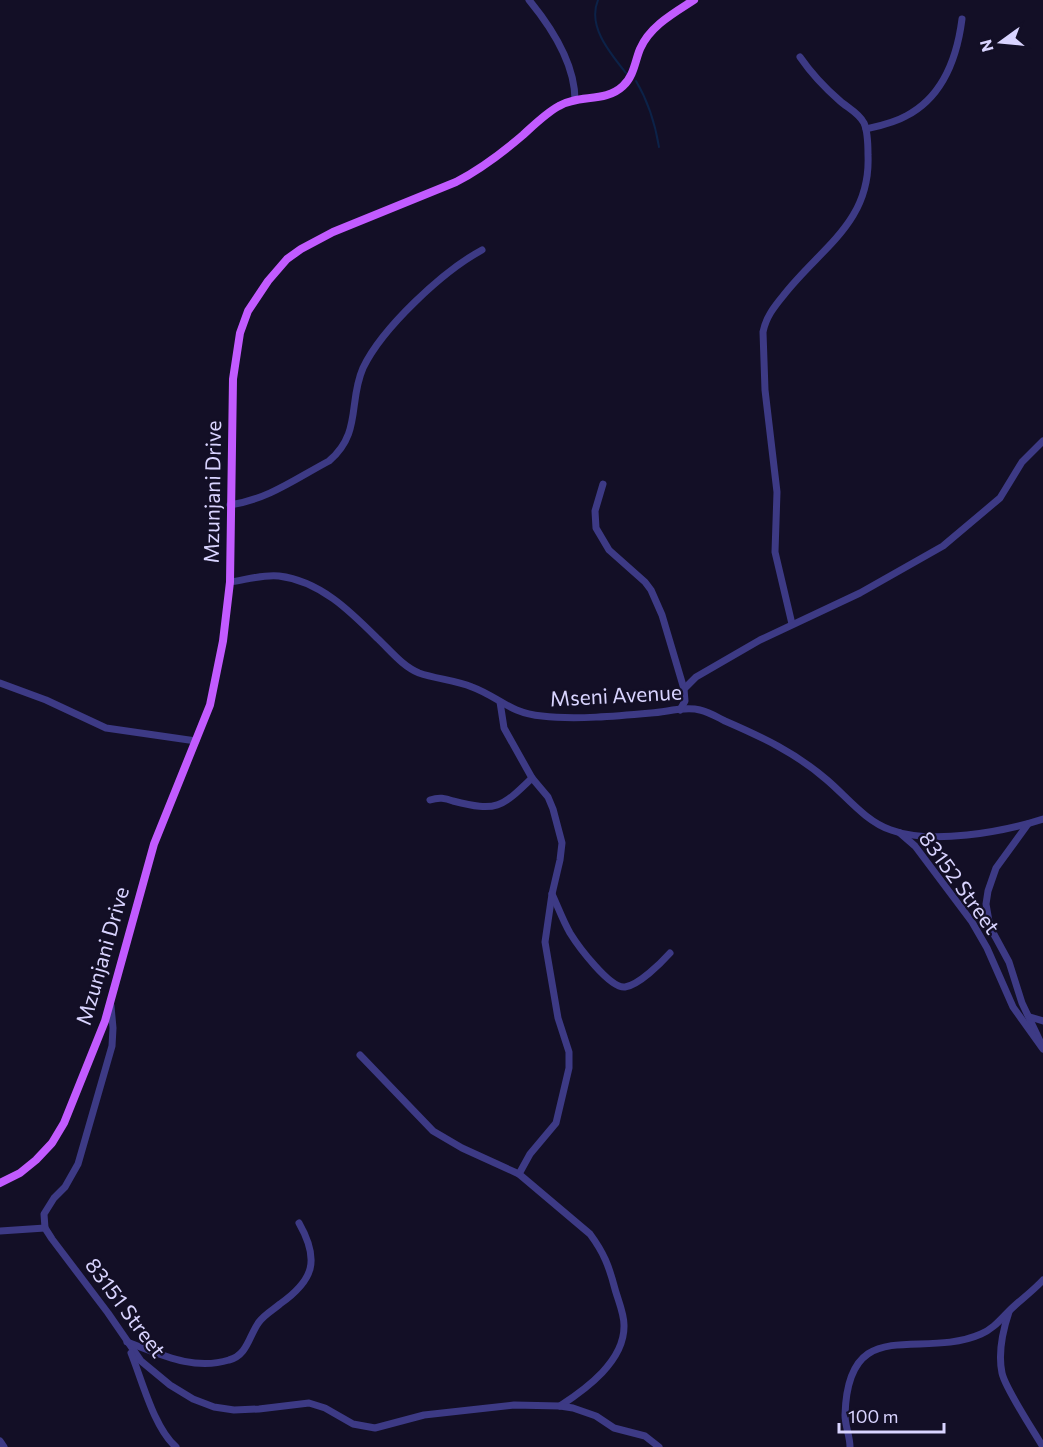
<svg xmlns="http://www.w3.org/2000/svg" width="1043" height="1447" font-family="Commissioner,sans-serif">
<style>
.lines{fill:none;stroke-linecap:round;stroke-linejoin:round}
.stream{stroke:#0c2248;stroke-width:2}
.minor{stroke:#3d3a85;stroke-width:7}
.major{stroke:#c25bff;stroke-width:8}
.labels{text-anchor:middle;stroke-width:4.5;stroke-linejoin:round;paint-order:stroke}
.street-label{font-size:21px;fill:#d9d4ff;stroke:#130f26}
</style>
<rect width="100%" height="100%" fill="#130f26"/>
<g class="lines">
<g class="stream">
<path d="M598 0C587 26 610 53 626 73"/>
<path d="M636 81C648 101 655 123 659 147"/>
</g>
<g class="minor">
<path d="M529 0C552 28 575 63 575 100"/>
<path d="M866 129C879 126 894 123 906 116 943 97 957 58 962 19"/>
<path d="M603 484 595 511 596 528 609 550 645 582 651 590 662 615 684 689"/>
<path d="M230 505C269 499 295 479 329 461 362 433 348 402 363 368 382 328 443 271 482 250"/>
<path d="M230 582C245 580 264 574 279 576 320 581 350 611 377 638 390 650 402 666 419 673 436 679 455 680 472 687 499 697 509 713 542 716 574 720 618 716 651 713 667 712 685 706 700 710 709 712 717 717 725 721 762 737 796 753 827 780 846 796 866 822 891 830 931 845 1003 832 1043 819"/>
<path d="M792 624 775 552 777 492 765 390 763 332C766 317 774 307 783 296 820 248 871 223 868 155 868 145 868 132 864 123 859 113 848 108 840 101 825 88 811 73 800 57"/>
<path d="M0 683 46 700 106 728 196 741"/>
<path d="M500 702 504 728 532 778 548 797 553 809 562 843 560 860 552 894 545 942 558 1018 569 1052V1068L556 1123 530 1154 519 1174 590 1234C604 1253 609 1266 615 1289 618 1300 624 1313 624 1325 625 1361 586 1389 560 1406"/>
<path d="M680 710 685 701 684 689 696 677 760 640 860 593 943 546 1000 498 1022 462 1043 441"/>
<path d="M430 800C439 797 445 798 453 801 497 812 501 808 532 778"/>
<path d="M1028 824 996 868 988 891 986 904 990 927 1009 962 1022 1003 1040 1041"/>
<path d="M900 833 915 846 972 922 987 948 1013 1007 1043 1049"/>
<path d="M552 894C558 907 563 921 570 933 578 946 610 989 625 987 639 985 661 963 670 953"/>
<path d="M111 1006 113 1028 112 1046 78 1164 65 1187 54 1198 44 1214 45 1228 52 1239 108 1313 141 1361 170 1385 193 1399 214 1407 234 1410 259 1409 309 1403 325 1408 353 1424 375 1428 424 1415 514 1405 560 1406 573 1408 596 1416 614 1428 645 1436 659 1447"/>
<path d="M1030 1017 1043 1021"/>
<path d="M360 1055 433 1131 462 1148 519 1174"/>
<path d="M0 1231 45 1228"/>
<path d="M1009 1312C1003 1330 998 1354 1002 1373 1005 1388 1033 1430 1043 1447"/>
<path d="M127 1342C160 1354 193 1371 229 1360 248 1355 249 1335 259 1322 265 1314 273 1310 280 1304 314 1280 320 1260 299 1223"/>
<path d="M131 1353C142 1380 154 1428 176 1447"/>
<path d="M0 1441 4 1447"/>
<path d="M850 1447C850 1436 845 1426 845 1415 848 1311 920 1361 981 1334 993 1329 1000 1320 1009 1311 1020 1300 1032 1292 1043 1280"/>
</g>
<path class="major" d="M0 1183 20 1173 36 1160 52 1143 64 1123 105 1021 154 844 210 705 223 641 230 582 233 379 240 333 248 311 268 281 287 259 301 249 333 232 456 182C481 169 502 153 523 135 534 125 546 113 559 106 579 94 605 103 623 86 634 76 635 61 640 49 650 26 674 13 694 0"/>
</g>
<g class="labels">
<g class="street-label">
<text transform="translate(213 492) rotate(-89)" y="7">Mzunjani Drive</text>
<text transform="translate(616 696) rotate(-3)" y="7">Mseni Avenue</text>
<text transform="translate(959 883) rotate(54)" y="7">83152 Street</text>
<text transform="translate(103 956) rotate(-74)" y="7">Mzunjani Drive</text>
<text transform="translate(125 1308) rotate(53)" y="7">83151 Street</text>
</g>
</g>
<g transform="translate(1001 42) rotate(255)" stroke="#130f26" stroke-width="4.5" paint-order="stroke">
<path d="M0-4.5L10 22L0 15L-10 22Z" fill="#d9d4ff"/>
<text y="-9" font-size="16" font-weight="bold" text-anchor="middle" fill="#d9d4ff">N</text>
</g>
<path d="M839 1423v9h105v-9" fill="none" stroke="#d9d4ff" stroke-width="3"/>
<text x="848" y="1423" font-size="18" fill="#d9d4ff" stroke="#130f26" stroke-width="4.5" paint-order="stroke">100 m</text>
</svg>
